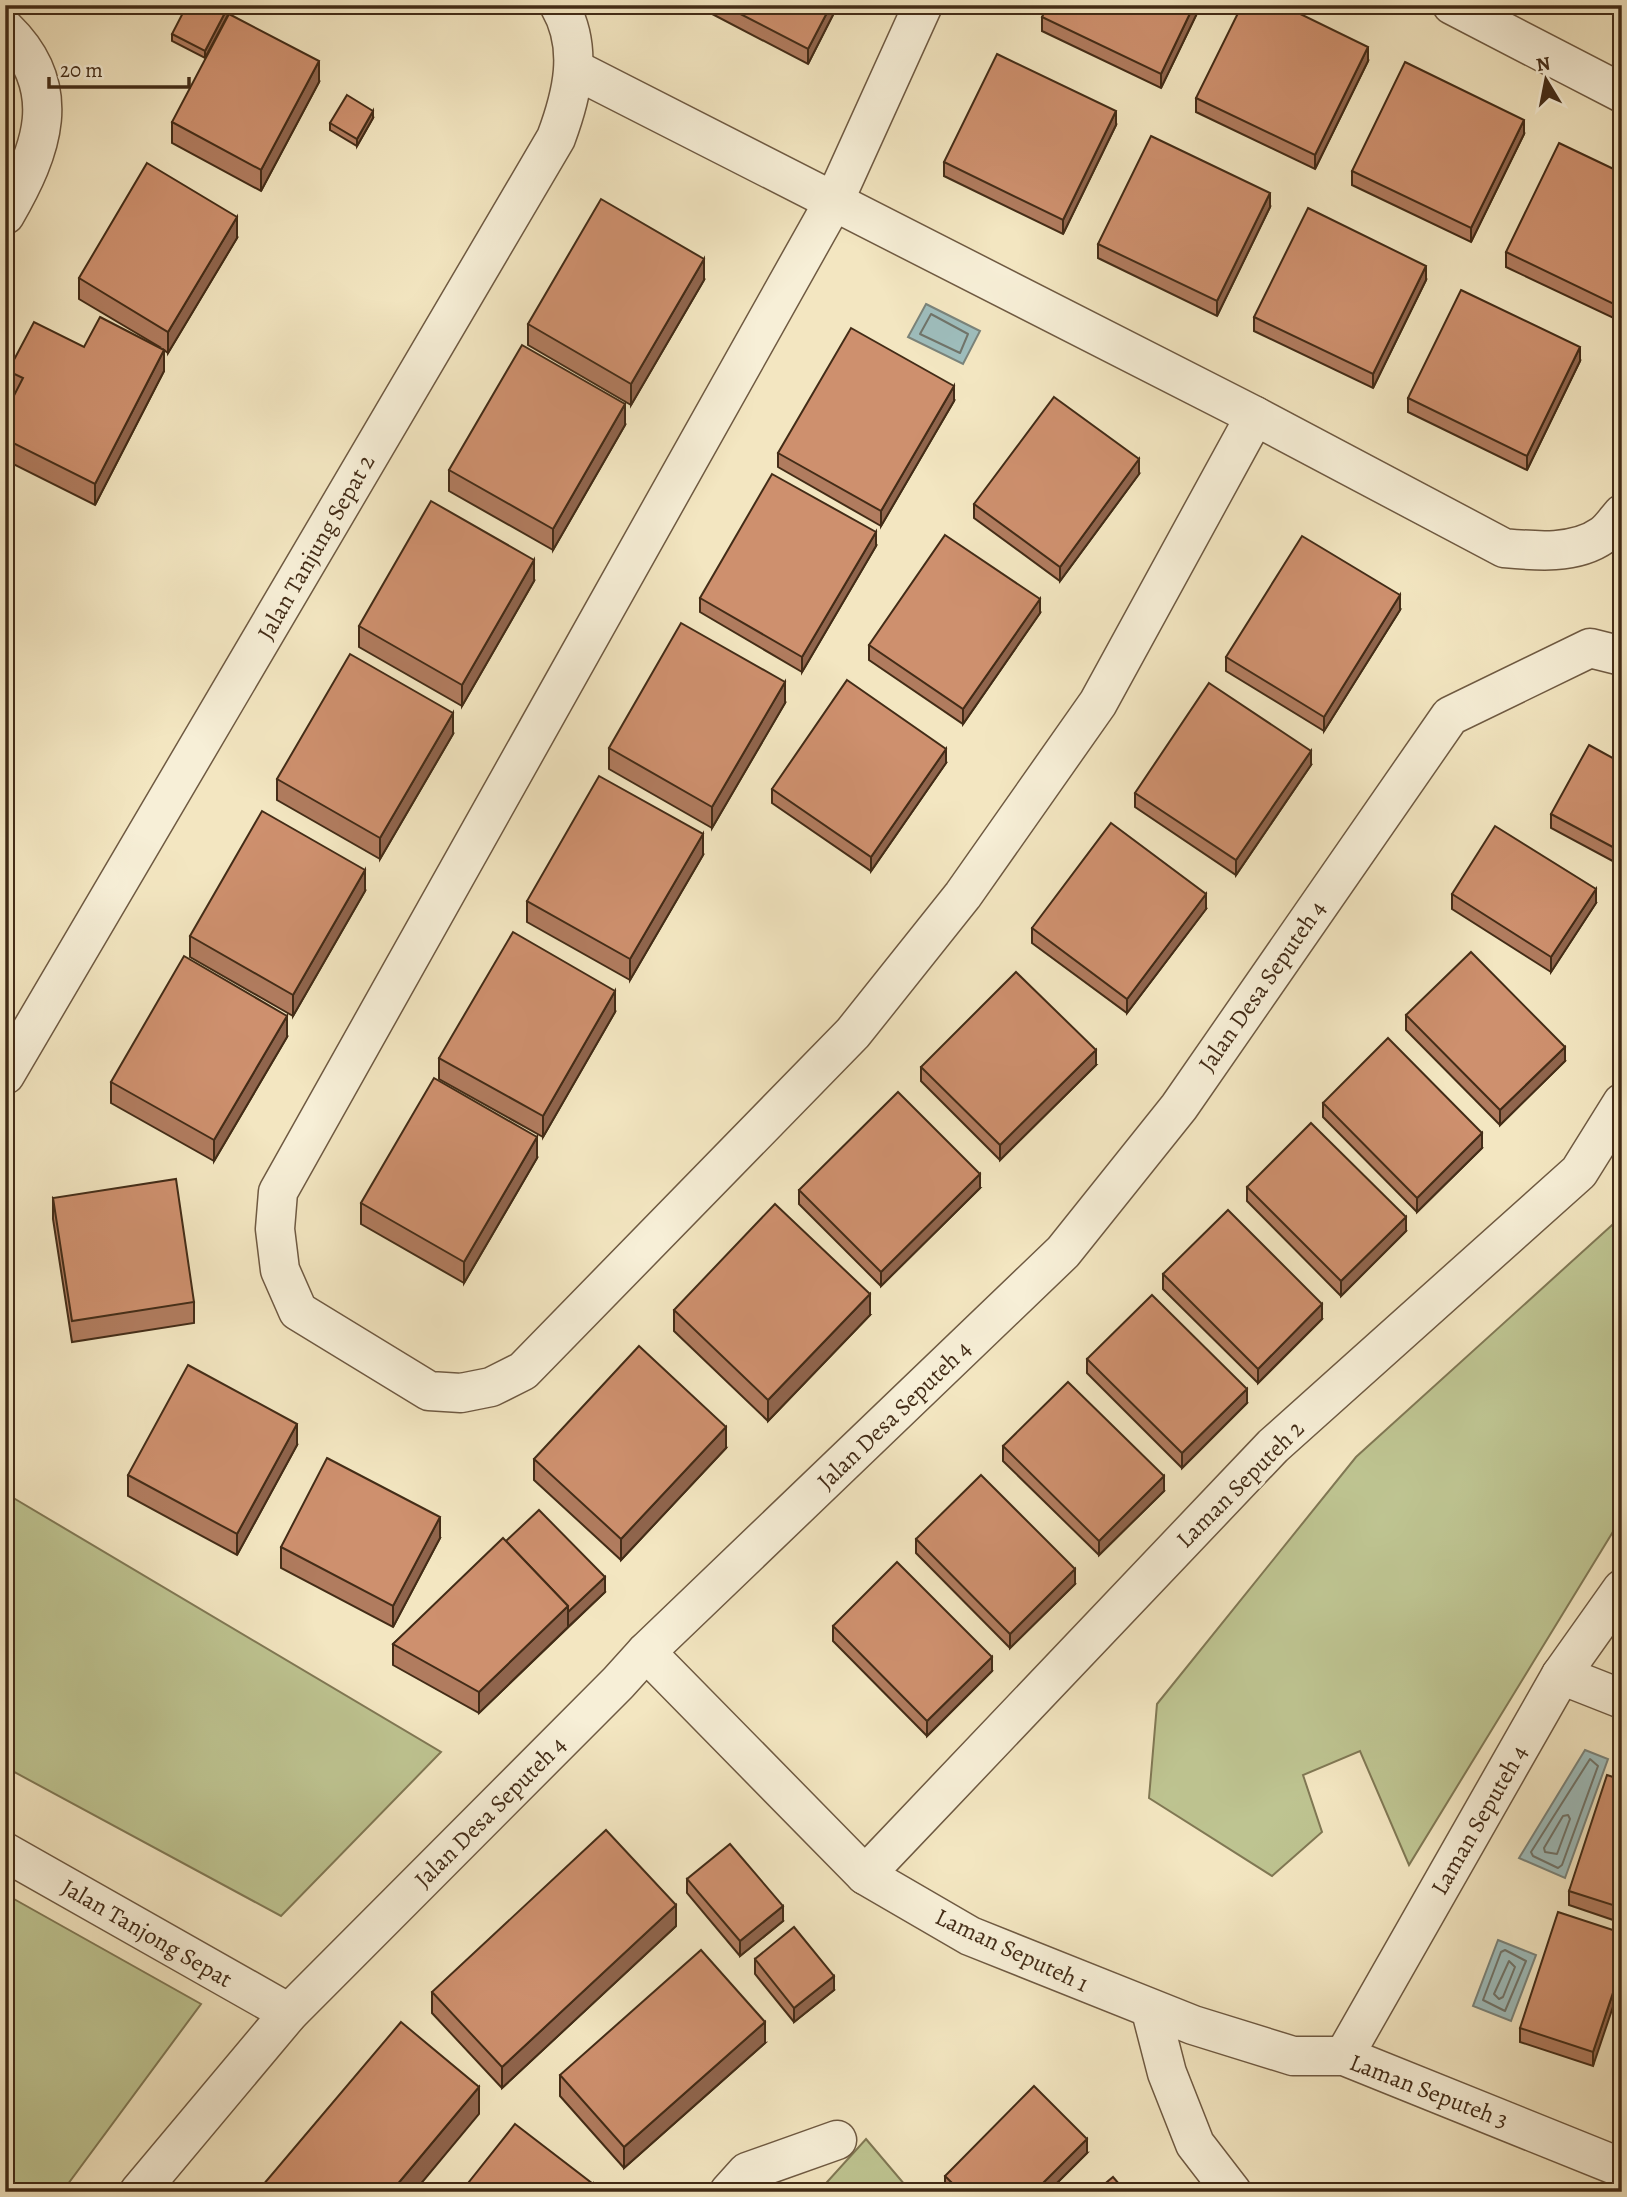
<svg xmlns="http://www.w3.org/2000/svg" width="1627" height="2197" font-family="Alegreya,serif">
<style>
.green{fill:#bec491;stroke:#807854;stroke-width:2}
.water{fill:#9ebdbc;stroke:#7a837a;stroke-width:2}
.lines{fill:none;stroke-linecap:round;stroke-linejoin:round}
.shore{stroke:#70746a;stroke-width:2}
.minor-casing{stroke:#6f5a42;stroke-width:41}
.minor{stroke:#f7efd7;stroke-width:38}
.wall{fill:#b17c5f;stroke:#432c17;stroke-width:2}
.shaded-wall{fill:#90654d;stroke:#432c17;stroke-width:2}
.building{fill:#ce906e;stroke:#432c17;stroke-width:2}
.labels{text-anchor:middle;stroke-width:7;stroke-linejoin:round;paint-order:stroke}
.street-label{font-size:24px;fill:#432c17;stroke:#f7efd7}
</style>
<rect width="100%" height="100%" fill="#f3e6c1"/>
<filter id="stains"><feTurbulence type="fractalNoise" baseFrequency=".00286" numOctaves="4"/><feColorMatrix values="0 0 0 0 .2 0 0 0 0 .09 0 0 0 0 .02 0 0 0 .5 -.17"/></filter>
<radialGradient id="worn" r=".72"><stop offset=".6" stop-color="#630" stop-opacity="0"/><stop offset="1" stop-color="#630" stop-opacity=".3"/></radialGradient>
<g class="green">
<path d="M1622 1216V1517L1409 1865 1360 1751 1303 1775 1322 1832 1272 1876 1149 1798 1157 1704 1356 1457Z"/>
<path d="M5 1493 441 1752 281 1916 5 1767Z"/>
<path d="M5 1894 201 2004 62 2192H5Z"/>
<path d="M866 2139 911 2192H818Z"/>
</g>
<g class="water">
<path d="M926 304 980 331 963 364 908 337Z"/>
<path d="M1585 1750 1608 1759 1565 1878 1519 1858Z"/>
<path d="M1498 1940 1536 1955 1511 2021 1473 2006Z"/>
</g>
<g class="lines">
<g class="shore">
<path d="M931 314 968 334 960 353 920 334Z"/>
<path d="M1590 1759 1598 1766 1562 1865 1558 1868 1533 1856 1531 1852Z"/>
<path d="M1568 1815 1570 1819 1557 1854 1545 1852 1544 1848 1563 1816Z"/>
<path d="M1505 1950 1526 1961 1505 2011 1483 2000 1501 1952Z"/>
<path d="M1509 1961 1515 1967 1503 1997 1499 1999 1494 1994Z"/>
</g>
<defs>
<g id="minor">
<path d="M923 5 835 199 278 1192 275 1229 280 1270 298 1311 429 1391 461 1393 491 1387 523 1371 853 1033 963 895 1098 703 1255 416 1504 548C1535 551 1575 555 1603 535 1610 530 1616 521 1622 514"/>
<path d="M1452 5 1622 93"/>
<path d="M5 29C66 88 42 151 5 215"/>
<path d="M574 69 1255 416"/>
<path d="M5 1075 556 138C572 95 584 48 559 5"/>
<path d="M646 1652 865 1875 970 1936 1193 2025 1293 2056H1344L1622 2168"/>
<path d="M1561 1675 1622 1699"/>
<path d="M5 1852 289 2013"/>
<path d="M865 1875 1273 1446 1579 1172 1622 1103"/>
<path d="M1151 2011 1167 2073 1195 2144 1232 2192"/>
<path d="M1344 2056 1561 1675 1622 1589"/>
<path d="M139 2192 289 2013 618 1683 646 1652 1063 1252 1179 1107 1450 716 1590 648 1622 656"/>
<path d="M729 2192 747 2172 837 2140"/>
</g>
</defs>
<use href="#minor" class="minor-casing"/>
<use href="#minor" class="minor"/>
</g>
<g class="wall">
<path d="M230 5V11L205 58 172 41V34Z"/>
<path d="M695 5H838L808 64Z"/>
<path d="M1201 5 1161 88 1042 31V17Z"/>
<path d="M1603 5H1622V14Z"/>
<path d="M1368 61 1315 169 1196 112V98Z"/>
<path d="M319 82 261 191 172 143V122Z"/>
<path d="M373 118 357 146 330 130V123Z"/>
<path d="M1116 125 1063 234 944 176V162Z"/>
<path d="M1524 134 1471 242 1352 185V171Z"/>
<path d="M1622 173V322L1506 267V252Z"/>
<path d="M1270 207 1217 316 1098 258V244Z"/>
<path d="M237 238 168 353 164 350V371L95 505 5 460V413L15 395 8 392V371L84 347 158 346 79 299V278Z"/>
<path d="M704 280 631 405 528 345V324Z"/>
<path d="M1426 280 1373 388 1254 331V317Z"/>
<path d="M1580 361 1527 470 1408 412V398Z"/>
<path d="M954 401 881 526 778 467V453Z"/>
<path d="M625 425 553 550 449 491V470Z"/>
<path d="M1139 474 1060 581 974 518V504Z"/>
<path d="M876 546 802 672 700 612V598Z"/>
<path d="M534 581 462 706 359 647V626Z"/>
<path d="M1400 610 1324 731 1226 671V657Z"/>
<path d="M1040 613 963 724 869 660V645Z"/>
<path d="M785 703 712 828 609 769V748Z"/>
<path d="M453 734 380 859 277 800V779Z"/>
<path d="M946 763 871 871 772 803V789Z"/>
<path d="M1622 763V866L1551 828V814Z"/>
<path d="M1311 765 1236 875 1135 807V793Z"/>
<path d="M703 855 630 980 527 922V901Z"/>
<path d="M365 891 293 1016 190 957V936Z"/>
<path d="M1452 894 1596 903 1551 972 1452 909Z"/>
<path d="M1206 909 1127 1013 1032 943V928Z"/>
<path d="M615 1012 543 1137 439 1079V1058Z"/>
<path d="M1406 1015 1565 1061 1500 1125 1406 1030Z"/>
<path d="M287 1037 214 1161 111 1103V1082Z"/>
<path d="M1096 1065 1000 1160 921 1081V1067Z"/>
<path d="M1323 1103 1482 1148 1417 1212 1323 1117Z"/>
<path d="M537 1158 464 1283 361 1224V1203Z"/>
<path d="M1247 1187 1406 1231 1341 1296 1247 1201Z"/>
<path d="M980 1188 881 1286 799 1204V1190Z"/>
<path d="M53 1198 194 1302V1323L72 1342 53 1219Z"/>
<path d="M1163 1274 1322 1319 1258 1383 1163 1289Z"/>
<path d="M674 1310 870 1315 768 1421 674 1331Z"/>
<path d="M1087 1359 1247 1403 1182 1468 1087 1373Z"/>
<path d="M297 1445 237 1555 128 1496V1475Z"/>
<path d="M1003 1446 1164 1491 1099 1555 1003 1461Z"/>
<path d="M726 1448 621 1560 534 1480V1459Z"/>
<path d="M440 1538 393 1627 281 1568V1547Z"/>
<path d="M916 1539 1075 1584 1010 1648 916 1553Z"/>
<path d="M506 1541 605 1592 479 1713 393 1665V1644Z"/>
<path d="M833 1626 992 1671 927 1736 833 1641Z"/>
<path d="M1622 1780V1923L1569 1905V1891Z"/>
<path d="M687 1879 783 1921 740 1956 687 1893Z"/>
<path d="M676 1926 502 2088 432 2013V1992Z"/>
<path d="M1622 1933 1593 2066 1520 2042V2028Z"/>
<path d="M755 1959 834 1990 794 2022 755 1974Z"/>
<path d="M765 2043 624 2168 560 2096V2075Z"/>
<path d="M1087 2153 1048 2192H946L945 2190V2176Z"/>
</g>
<g class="shaded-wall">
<path d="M229 5H230V11L205 58V51Z"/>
<path d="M831 5H838L808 64V49Z"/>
<path d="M1194 5H1201L1161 88V74Z"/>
<path d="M1368 47V61L1315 169V155Z"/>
<path d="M319 61V82L261 191V170Z"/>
<path d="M373 111V118L357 146V139Z"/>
<path d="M1116 111V125L1063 234V220Z"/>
<path d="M1524 120V134L1471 242V228Z"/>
<path d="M1270 193V207L1217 316V301Z"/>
<path d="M237 217V238L168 353V332Z"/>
<path d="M704 259V280L631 405V384Z"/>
<path d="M1426 266V280L1373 388V374Z"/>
<path d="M1580 347V361L1527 470V456Z"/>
<path d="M164 350V371L95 505V484Z"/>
<path d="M954 386V401L881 526V511Z"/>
<path d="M625 404V425L553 550V529Z"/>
<path d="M1139 459V474L1060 581V567Z"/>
<path d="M876 532V546L802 672V657Z"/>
<path d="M534 560V581L462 706V685Z"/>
<path d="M1400 595V610L1324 731V717Z"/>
<path d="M1040 599V613L963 724V709Z"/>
<path d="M785 682V703L712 828V807Z"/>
<path d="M453 713V734L380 859V838Z"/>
<path d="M946 749V763L871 871V857Z"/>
<path d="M1311 751V765L1236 875V860Z"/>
<path d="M703 834V855L630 980V959Z"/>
<path d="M365 870V891L293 1016V995Z"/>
<path d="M1596 889V903L1551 972V957Z"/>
<path d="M1206 894V909L1127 1013V999Z"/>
<path d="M615 991V1012L543 1137V1116Z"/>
<path d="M287 1016V1037L214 1161V1140Z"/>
<path d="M1565 1047V1061L1500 1125V1110Z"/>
<path d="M1096 1050V1065L1000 1160V1145Z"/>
<path d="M1482 1133V1148L1417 1212V1198Z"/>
<path d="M537 1137V1158L464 1283V1262Z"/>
<path d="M980 1174V1188L881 1286V1272Z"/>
<path d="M1406 1217V1231L1341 1296V1281Z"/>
<path d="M870 1294V1315L768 1421V1400Z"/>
<path d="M1322 1304V1319L1258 1383V1369Z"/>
<path d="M1247 1389V1403L1182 1468V1453Z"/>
<path d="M297 1424V1445L237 1555V1534Z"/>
<path d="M726 1427V1448L621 1560V1539Z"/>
<path d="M1164 1476V1491L1099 1555V1541Z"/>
<path d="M440 1517V1538L393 1627V1606Z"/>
<path d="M1075 1569V1584L1010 1648V1634Z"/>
<path d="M605 1577V1592L568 1627V1612Z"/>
<path d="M568 1606V1627L479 1713V1692Z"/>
<path d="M992 1657V1671L927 1736V1721Z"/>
<path d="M676 1905V1926L502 2088V2067Z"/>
<path d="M783 1906V1921L740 1956V1941Z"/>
<path d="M1622 1966V1980L1593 2066V2052Z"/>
<path d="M834 1976V1990L794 2022V2008Z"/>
<path d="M765 2022V2043L624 2168V2147Z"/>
<path d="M479 2087V2114L414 2192H391Z"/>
<path d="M1087 2139V2153L1048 2192H1034Z"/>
<path d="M593 2184V2192H587Z"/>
</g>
<g class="building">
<path d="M187 5H229L205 51 172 34Z"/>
<path d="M723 5H831L808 49Z"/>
<path d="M1048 5H1194L1161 74 1042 17Z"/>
<path d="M1242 5H1282L1368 47 1315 155 1196 98Z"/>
<path d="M229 14 319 61 261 170 172 122Z"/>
<path d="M997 54 1116 111 1063 220 944 162Z"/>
<path d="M1405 62 1524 120 1471 228 1352 171Z"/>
<path d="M347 95 373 111 357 139 330 123Z"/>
<path d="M1151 136 1270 193 1217 301 1098 244Z"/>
<path d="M1559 143 1622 173V308L1506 252Z"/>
<path d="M147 163 237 217 168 332 79 278Z"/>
<path d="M601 199 704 259 631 384 528 324Z"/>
<path d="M1308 208 1426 266 1373 374 1254 317Z"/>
<path d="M1461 290 1580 347 1527 456 1408 398Z"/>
<path d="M100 317 164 350 95 484 5 439V413L23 378 8 371 34 322 84 347Z"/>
<path d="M851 328 954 386 881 511 778 453Z"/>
<path d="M522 345 625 404 553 529 449 470Z"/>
<path d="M1054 397 1139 459 1060 567 974 504Z"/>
<path d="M772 474 876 532 802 657 700 598Z"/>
<path d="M431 501 534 560 462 685 359 626Z"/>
<path d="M945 535 1040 599 963 709 869 645Z"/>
<path d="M1302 536 1400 595 1324 717 1226 657Z"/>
<path d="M681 623 785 682 712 807 609 748Z"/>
<path d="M350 654 453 713 380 838 277 779Z"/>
<path d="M847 680 946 749 871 857 772 789Z"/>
<path d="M1209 683 1311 751 1236 860 1135 793Z"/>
<path d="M1589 745 1622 763V852L1551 814Z"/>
<path d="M599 776 703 834 630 959 527 901Z"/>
<path d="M262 811 365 870 293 995 190 936Z"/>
<path d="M1111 823 1206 894 1127 999 1032 928Z"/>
<path d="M1495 826 1596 889 1551 957 1452 894Z"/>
<path d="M513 932 615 991 543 1116 439 1058Z"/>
<path d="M1471 952 1565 1047 1500 1110 1406 1015Z"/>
<path d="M184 956 287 1016 214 1140 111 1082Z"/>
<path d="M1016 972 1096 1050 1000 1145 921 1067Z"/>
<path d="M1388 1038 1482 1133 1417 1198 1323 1103Z"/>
<path d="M434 1078 537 1137 464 1262 361 1203Z"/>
<path d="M898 1092 980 1174 881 1272 799 1190Z"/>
<path d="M1311 1123 1406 1217 1341 1281 1247 1187Z"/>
<path d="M176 1179 194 1302 72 1321 53 1198Z"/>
<path d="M775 1204 870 1294 768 1400 674 1310Z"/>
<path d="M1228 1210 1322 1304 1258 1369 1163 1274Z"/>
<path d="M1152 1295 1247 1389 1182 1453 1087 1359Z"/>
<path d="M639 1346 726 1427 621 1539 534 1459Z"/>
<path d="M188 1365 297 1424 237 1534 128 1475Z"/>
<path d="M1068 1382 1164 1476 1099 1541 1003 1446Z"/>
<path d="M327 1458 440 1517 393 1606 281 1547Z"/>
<path d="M981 1475 1075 1569 1010 1634 916 1539Z"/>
<path d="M539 1510 605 1577 568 1612V1606L506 1541Z"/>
<path d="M503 1538 568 1606 479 1692 393 1644Z"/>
<path d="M897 1562 992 1657 927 1721 833 1626Z"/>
<path d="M1607 1775 1622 1780V1908L1569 1891Z"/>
<path d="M606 1830 676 1905 502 2067 432 1992Z"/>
<path d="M730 1844 783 1906 740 1941 687 1879Z"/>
<path d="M1558 1912 1622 1933V1966L1593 2052 1520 2028Z"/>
<path d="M794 1927 834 1976 794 2008 755 1959Z"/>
<path d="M701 1950 765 2022 624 2147 560 2075Z"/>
<path d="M401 2022 479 2087 391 2192H257Z"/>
<path d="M1034 2086 1087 2139 1034 2192H961L945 2176Z"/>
<path d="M515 2124 593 2184 587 2192H461Z"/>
<path d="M1113 2177 1126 2192H1095Z"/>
</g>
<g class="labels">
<g class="street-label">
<text transform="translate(316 547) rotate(-60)" y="8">Jalan Tanjung Sepat 2</text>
<text transform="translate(1262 986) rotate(-55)" y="8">Jalan Desa Seputeh 4</text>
<text transform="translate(894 1415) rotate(-44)" y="8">Jalan Desa Seputeh 4</text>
<text transform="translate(1240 1484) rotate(-45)" y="8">Laman Seputeh 2</text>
<text transform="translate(490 1812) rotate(-45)" y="8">Jalan Desa Seputeh 4</text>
<text transform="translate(1479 1820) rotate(-60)" y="8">Laman Seputeh 4</text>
<text transform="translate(147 1933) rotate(30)" y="8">Jalan Tanjong Sepat</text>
<text transform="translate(1012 1950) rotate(25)" y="8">Laman Seputeh 1</text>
<text transform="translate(1429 2091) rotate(21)" y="8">Laman Seputeh 3</text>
</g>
</g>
<rect width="1627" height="2197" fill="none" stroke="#f3e6c1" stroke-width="28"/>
<rect x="7" y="7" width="1613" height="2183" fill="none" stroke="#432c17" stroke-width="3.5"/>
<rect x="14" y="14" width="1599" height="2169" fill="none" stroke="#432c17" stroke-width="2"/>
<g transform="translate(1546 80) rotate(350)" stroke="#f7efd7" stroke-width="5" paint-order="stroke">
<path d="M0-5L12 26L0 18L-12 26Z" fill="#432c17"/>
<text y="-10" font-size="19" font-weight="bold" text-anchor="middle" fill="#432c17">N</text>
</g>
<path d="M49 77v10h140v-10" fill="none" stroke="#432c17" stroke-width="3.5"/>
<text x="60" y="77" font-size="21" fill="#432c17" stroke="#f7efd7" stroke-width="5" paint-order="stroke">20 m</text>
<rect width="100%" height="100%" filter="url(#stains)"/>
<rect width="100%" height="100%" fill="url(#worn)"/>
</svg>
